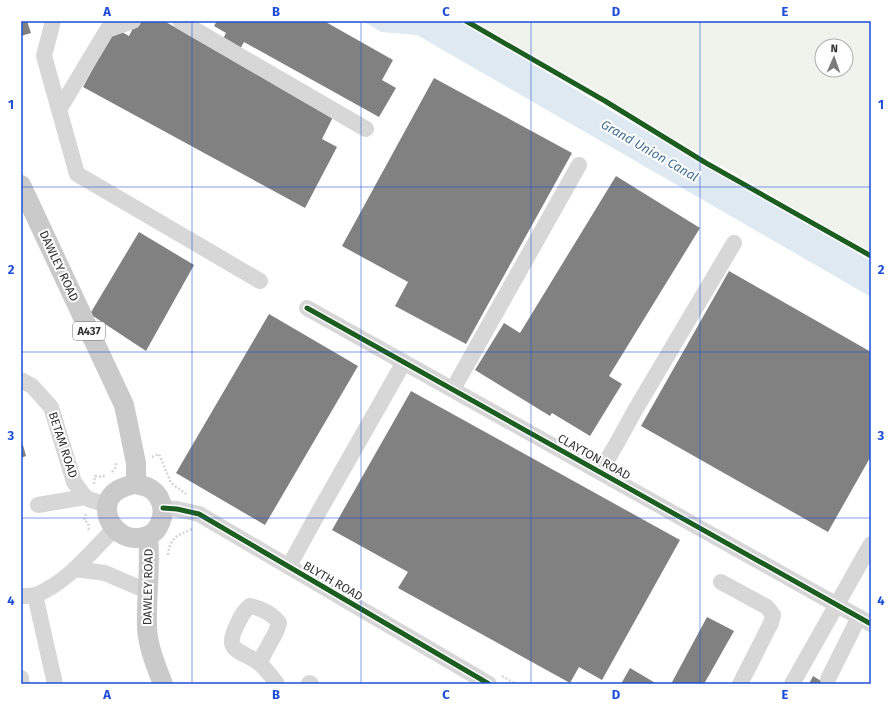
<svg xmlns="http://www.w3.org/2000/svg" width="892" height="705" font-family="'Fira Sans',sans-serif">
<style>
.green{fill:#eff3ec;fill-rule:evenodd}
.water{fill:#dfe9f2}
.building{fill:#818181}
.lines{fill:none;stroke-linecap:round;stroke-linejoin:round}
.path{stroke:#d5d5d5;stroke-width:2.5;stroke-dasharray:2 2;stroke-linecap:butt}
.minor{stroke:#d7d7d7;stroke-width:16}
.major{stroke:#cacaca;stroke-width:20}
.cycleway-casing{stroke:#fff;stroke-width:8}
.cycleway{stroke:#1b5e20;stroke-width:5}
.grid{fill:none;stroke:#1d4ed8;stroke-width:1;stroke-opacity:0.55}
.labels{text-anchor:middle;stroke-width:4;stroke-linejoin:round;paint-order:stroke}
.shield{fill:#fff;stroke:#707070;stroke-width:1}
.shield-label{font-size:11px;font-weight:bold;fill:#333}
.street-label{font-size:12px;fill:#333;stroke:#fff}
.water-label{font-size:13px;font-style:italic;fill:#457191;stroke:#fff}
.neatline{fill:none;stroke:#1d4ed8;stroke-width:1.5}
.grid-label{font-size:13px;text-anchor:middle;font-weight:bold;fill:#1d4ed8}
</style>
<rect width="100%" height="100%" fill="#fff"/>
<path class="green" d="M472 21H871V253ZM822 46H846V70H822Z"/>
<path class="water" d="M363 21H461L606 108 871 261V297L417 35 381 32Z"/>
<g class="building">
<path d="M21 21H27L31 33 21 36Z"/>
<path d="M141 21H164L333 117 322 139 337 147 305 208 83 87 115 28 129 36 136 22Z"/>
<path d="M217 21H324L393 60 382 80 396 88 379 117 244 42 239 51 222 41 226 33 214 26Z"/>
<path d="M434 78 572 153 466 344 395 306 408 282 342 246Z"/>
<path d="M616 176 700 228 609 376 622 384 590 436 552 413 550 416 475 370 504 323 520 333Z"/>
<path d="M139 232 194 265 146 351 90 314Z"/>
<path d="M729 271 871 352V456L828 532 641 426Z"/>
<path d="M269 314 358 366 265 525 176 473Z"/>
<path d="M411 391 680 540 602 680 579 667 570 683 398 588 408 572 332 530Z"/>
<path d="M21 438 26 456 21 458Z"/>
<path d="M707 617 734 631 704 684H671Z"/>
<path d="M630 668 657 684H621Z"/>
<path d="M813 676 826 684H809Z"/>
</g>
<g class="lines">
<g class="path">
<path d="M466 21 605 101 706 163 871 256"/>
<path d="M152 457 159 454 171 483 186 494"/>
<path d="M112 472 115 468 117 462H118"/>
<path d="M94 484 95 476 102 477 106 475"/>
<path d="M86 514 84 520C89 523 90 527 88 532"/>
<path d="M168 555C170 537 177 536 192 529"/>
<path d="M502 676 516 684"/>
</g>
<g class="minor">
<path d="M53 21 44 56 77 174 260 281"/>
<path d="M180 21 366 129"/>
<path d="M59 110 107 30 133 21"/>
<path d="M307 308 871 624"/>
<path d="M21 380 32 386 51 407 74 482 85 497 91 500 108 505"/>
<path d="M453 389 579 165"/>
<path d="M600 472 617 443 634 412 734 243"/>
<path d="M38 505 85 497"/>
<path d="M163 508 177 509 199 514 489 684"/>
<path d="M289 566 321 508 404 362"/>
<path d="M75 569 105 573 149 592"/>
<path d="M721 582 767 607 773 615 771 623 740 684"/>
<path d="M35 595 55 684"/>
<path d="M21 596C26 596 32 596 36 595 68 582 91 552 114 529"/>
<path d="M259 663 276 632 279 623C273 614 261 608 250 606 244 610 241 616 238 623 222 653 240 649 259 663 266 669 272 677 277 684"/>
<path d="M21 678 22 684"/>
<path d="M828 679 859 617"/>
<path d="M309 683 311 684"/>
<path d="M792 684 871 544"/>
</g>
<g class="major">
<path d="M21 185 124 405 136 463V484"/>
<path d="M136 484C139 485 144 486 147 487 161 493 166 510 160 523 157 531 152 535 144 537 114 545 93 505 118 490 123 487 130 485 136 484Z"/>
<path d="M148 536C151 567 146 597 147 628 148 647 156 666 163 684"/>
</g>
<defs>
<g id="cycleway">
<path d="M466 21 605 101 706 163 871 256"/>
<path d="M307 308 871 624"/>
<path d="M163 508 177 509 199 514 489 684"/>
</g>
</defs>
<use href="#cycleway" class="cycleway-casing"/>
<use href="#cycleway" class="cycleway"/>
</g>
<path class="grid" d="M192 21V684M361 21V684M531 21V684M700 21V684M21 187H871M21 352H871M21 518H871"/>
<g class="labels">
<rect class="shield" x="73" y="322" width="32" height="18" rx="3"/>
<g class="shield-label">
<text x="89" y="335">A437</text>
</g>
<g class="street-label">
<text transform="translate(59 266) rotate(65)" y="4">DAWLEY ROAD</text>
<text transform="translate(63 445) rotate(72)" y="4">BETAM ROAD</text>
<text transform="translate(594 457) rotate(29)" y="4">CLAYTON ROAD</text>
<text transform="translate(333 581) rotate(30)" y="4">BLYTH ROAD</text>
<text transform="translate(148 587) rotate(-89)" y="4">DAWLEY ROAD</text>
</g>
<g class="water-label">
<text transform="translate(650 150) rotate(30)" y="5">Grand Union Canal</text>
</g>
</g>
<rect width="892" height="705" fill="none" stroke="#ffffff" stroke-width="44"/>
<g transform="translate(834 58) rotate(2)"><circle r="19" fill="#ffffff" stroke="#adadad"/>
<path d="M0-3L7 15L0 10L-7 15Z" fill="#7a7a7a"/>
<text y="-6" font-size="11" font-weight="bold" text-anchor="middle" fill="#333333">N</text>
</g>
<rect x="22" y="22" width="848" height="661" class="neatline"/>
<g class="grid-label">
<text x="107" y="16">A</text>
<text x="276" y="16">B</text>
<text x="446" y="16">C</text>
<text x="616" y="16">D</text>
<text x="785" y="16">E</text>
<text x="11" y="109">1</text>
<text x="881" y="109">1</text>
<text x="11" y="274">2</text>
<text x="881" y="274">2</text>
<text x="11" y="440">3</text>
<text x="881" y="440">3</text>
<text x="11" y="605">4</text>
<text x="881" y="605">4</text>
<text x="107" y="699">A</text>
<text x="276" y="699">B</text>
<text x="446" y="699">C</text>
<text x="616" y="699">D</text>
<text x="785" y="699">E</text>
</g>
</svg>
